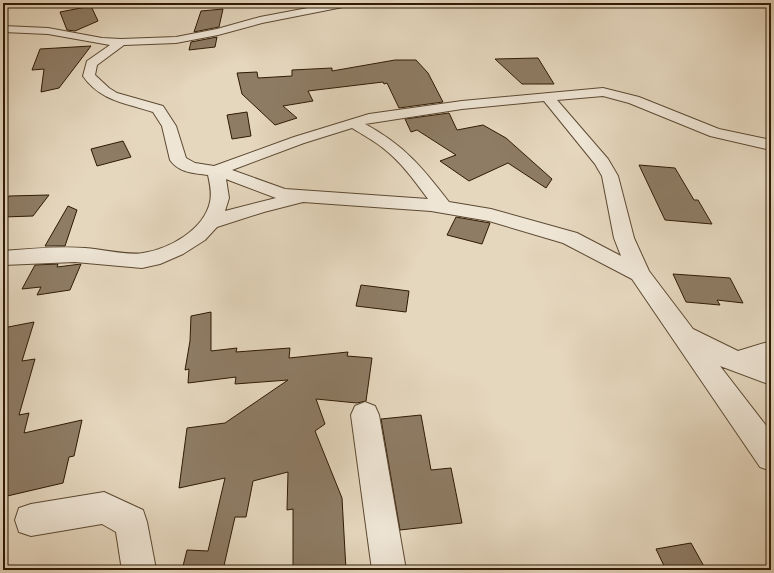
<svg xmlns="http://www.w3.org/2000/svg" width="774" height="573" font-family="'IM FELL Double Pica',serif">
<style>
.building{fill:#8e7c65;stroke:#2f1a04}
.lines{fill:none;stroke-linecap:round;stroke-linejoin:round}
.minor-casing{stroke:#5c4932;stroke-width:2}
.minor{fill:#eee5d5;fill-rule:evenodd}
</style>
<rect width="100%" height="100%" fill="#e5d7be"/>
<filter id="stains"><feTurbulence type="fractalNoise" baseFrequency=".005" numOctaves="4"/><feColorMatrix values="0 0 0 0 .2 0 0 0 0 .09 0 0 0 0 .02 0 0 0 .5 -.17"/></filter>
<radialGradient id="worn" r=".72"><stop offset=".6" stop-color="#630" stop-opacity="0"/><stop offset="1" stop-color="#630" stop-opacity=".3"/></radialGradient>
<g class="building">
<path d="M91 6 98 21 75 31 67 30 60 12Z"/>
<path d="M223 9 219 27 194 32 201 11Z"/>
<path d="M217 37 215 47 189 50 191 42Z"/>
<path d="M91 46 59 88 41 92 44 69 32 70 40 49Z"/>
<path d="M538 58 554 84H522L495 59Z"/>
<path d="M395 60H416L428 73 443 102 399 108 387 83 384 84 383 82 308 91 313 101 283 106 297 118 275 125 242 94 237 73 257 72 258 78 292 76V70L332 68V71Z"/>
<path d="M247 112 251 136 232 139 227 115Z"/>
<path d="M449 113 457 130 483 125 506 138 552 179 546 188 508 163 469 181 440 161 456 155 417 130 411 132 405 119Z"/>
<path d="M123 141 131 157 97 166 91 149Z"/>
<path d="M639 165 675 168 694 200H698L712 224 665 220Z"/>
<path d="M49 195 33 216 3 217V204L9 196Z"/>
<path d="M68 206 77 210 65 246H45Z"/>
<path d="M456 217 490 223 482 244 447 235Z"/>
<path d="M58 264 57 267 81 264 70 290 37 295 41 287 22 289 35 265Z"/>
<path d="M673 274 730 278 743 303 717 300 720 305 686 302Z"/>
<path d="M361 285 409 291 406 312 356 306Z"/>
<path d="M211 312V351L237 348 236 352 290 348 289 358 348 352 347 356 372 358 366 401 357 403 316 399 325 424 315 431 342 498 346 570H293V509L287 510 288 472 253 481 246 517H235L223 570H182L187 550 208 551 225 478 179 488 187 428 225 423 288 380 235 384 236 377 188 383 189 369 185 370 190 341 191 316Z"/>
<path d="M34 322 22 361 35 359 19 415 29 413 24 433 82 420 74 456 69 457 63 483 3 497V328Z"/>
<path d="M421 415 431 470 451 468 462 523 400 530 381 419Z"/>
<path d="M691 543 706 570H666L656 549Z"/>
</g>
<g class="lines">
<defs>
<g id="minor">
<path d="M334 3H353L348 6 262 23 218 35 176 43 124 45 97 65 95 75 109 88 117 93 163 106 176 126 186 158 195 163 214 166 294 137 369 114 462 101 603 88 639 97 719 129 771 140V150L710 136 629 103 603 96 557 100 608 159 618 176 634 238 649 271 693 329 738 351 771 341V385L720 366 771 432V471L760 467 632 279 563 243 489 221 431 211 303 202 264 212 217 227 205 240 183 254 160 264 142 268 75 262 3 265V251C30 249 58 246 85 248 101 249 130 256 143 253 169 249 204 230 210 202 212 193 210 184 208 175 194 173 179 173 170 160L162 126 153 112C126 103 100 101 83 76L87 61 110 45 48 34 3 32V26L48 28 102 38 121 39 176 37 217 29 260 17ZM544 101 595 164 602 176 614 238 621 256 577 233 491 209 449 202C422 167 405 146 365 124L462 109ZM352 128C363 135 373 140 383 148 401 162 415 181 428 199L285 189 232 170 304 143ZM226 179 231 181 276 198 225 211 229 198Z"/>
<path d="M365 402 375 406 379 415 406 570H372L351 415 355 406Z"/>
<path d="M104 492 143 510 147 522 155 564 154 570H120L121 564 116 532 102 524 31 536 19 532 15 520 19 508 31 504Z"/>
</g>
</defs>
<use href="#minor" class="minor-casing"/>
<use href="#minor" class="minor"/>
</g>
<rect width="774" height="573" fill="none" stroke="#e5d7be" stroke-width="16"/>
<rect x="4" y="4" width="766" height="565" fill="none" stroke="#2f1a04" stroke-width="2"/>
<rect x="8" y="8" width="758" height="557" fill="none" stroke="#2f1a04"/>
<rect width="100%" height="100%" filter="url(#stains)"/>
<rect width="100%" height="100%" fill="url(#worn)"/>
</svg>
